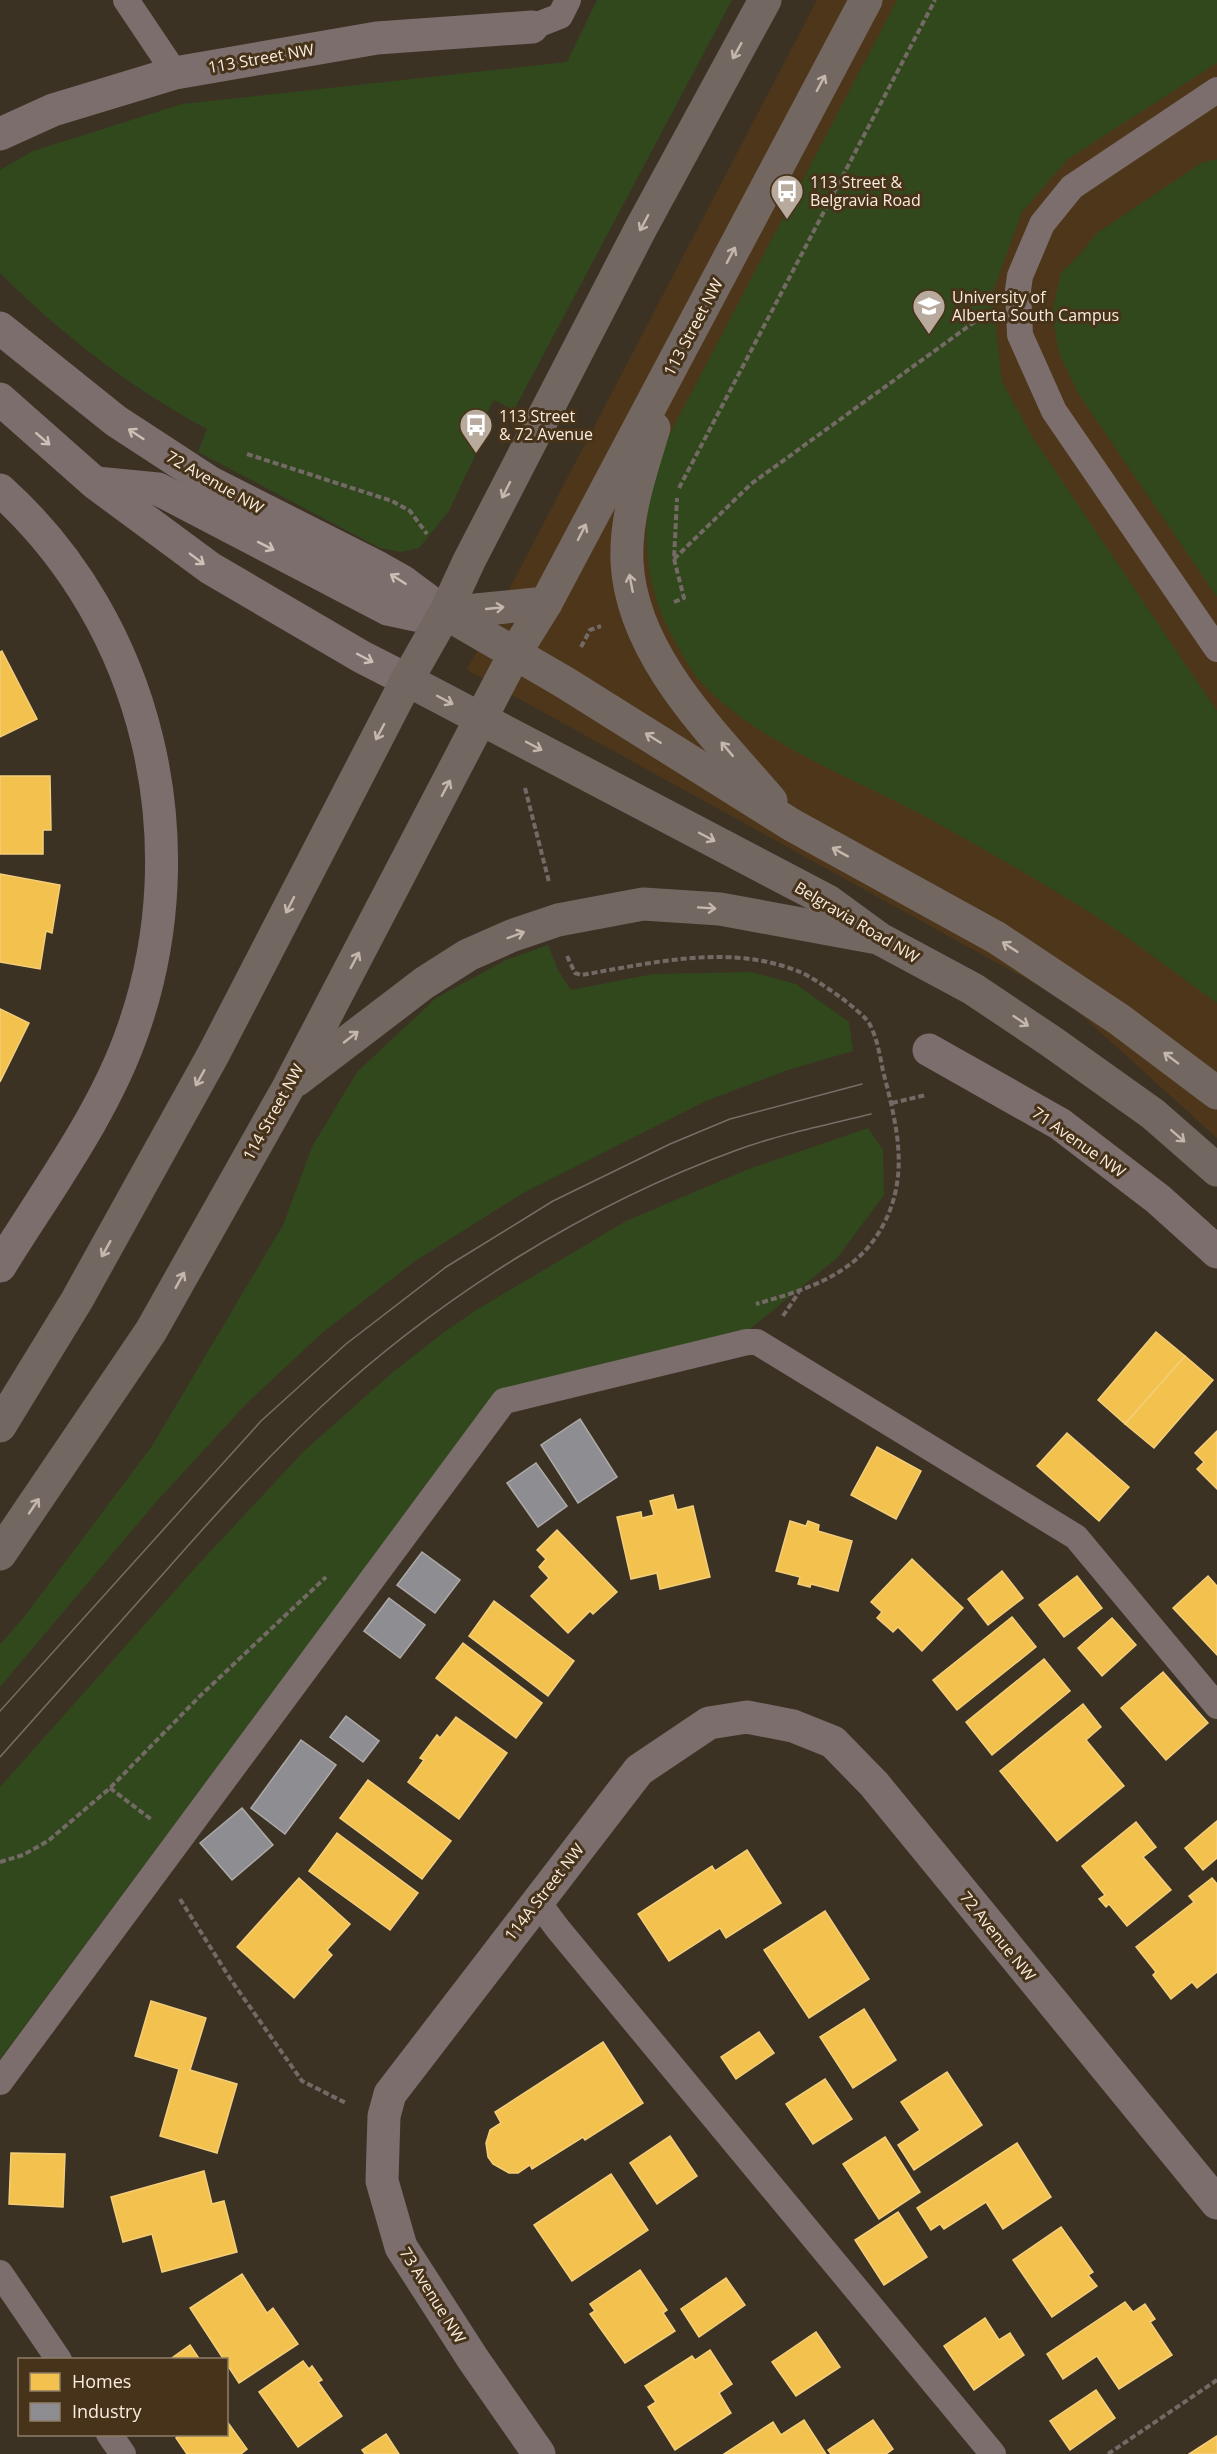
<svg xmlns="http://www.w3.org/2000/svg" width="1217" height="2454" font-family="'Open Sans',sans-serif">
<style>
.built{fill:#4e361a}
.green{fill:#31481c}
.homes{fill:#f2c14e;stroke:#f4ce79;stroke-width:1.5}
.industry{fill:#8d8d92;stroke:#aeaaa9;stroke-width:1.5}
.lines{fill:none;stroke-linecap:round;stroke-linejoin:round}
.path{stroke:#746a65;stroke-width:4;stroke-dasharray:6 3;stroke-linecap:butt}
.service{stroke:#7b6e6d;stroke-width:26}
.minor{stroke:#7b6e6d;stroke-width:33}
.tertiary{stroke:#7b6e6d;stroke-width:33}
.secondary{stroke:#736762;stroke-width:33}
.tram{stroke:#786e67;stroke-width:1.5}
.oneway{stroke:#c4b7ac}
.oneway2{stroke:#cec0b6}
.labels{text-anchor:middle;stroke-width:6;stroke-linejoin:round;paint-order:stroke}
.street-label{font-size:16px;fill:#faecde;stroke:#47331a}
.poi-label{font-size:16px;fill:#faecde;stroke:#47331a;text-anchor:start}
</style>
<rect width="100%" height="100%" fill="#3c3224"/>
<path class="built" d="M817 0H1217V1138L1066 1001 467 670Z"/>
<g class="green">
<path d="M597 0H732L514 410 494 400 479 428 485 434 449 511 419 548 401 552 380 548 198 452 207 429C131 388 61 334 0 273V170L33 151 182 104 567 62Z"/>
<path d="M897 0H1217V63L1068 159 1022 212 992 294 1002 382 1033 438 1217 711V1003C1180 977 1144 948 1106 923 1049 886 990 853 930 819 857 779 748 740 695 675 689 667 684 657 679 648 642 587 640 528 656 460Z"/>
<path d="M1217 159V597L1078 393 1059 353 1052 314 1061 273 1082 252 1096 234 1201 163Z"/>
<path d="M548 945 558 970 571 990 653 974 751 972 796 984 849 1022 853 1051 788 1070 706 1101 523 1193 415 1261 322 1333 248 1402 156 1502 0 1687V1644L21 1621 152 1446 283 1225 312 1147 357 1072 436 998 506 960Z"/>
<path d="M868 1128 883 1150 884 1195 837 1258 750 1329 484 1408 0 2059V1787L195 1568 304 1451 393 1372 443 1333 473 1312 626 1221 746 1170Z"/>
</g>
<g class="homes">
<path d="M2 651 37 719 0 737V652Z"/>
<path d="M0 776H50L51 830H43V854H0Z"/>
<path d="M0 874 60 885 52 933 46 931 40 969 0 962Z"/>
<path d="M0 1009 29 1023 0 1082Z"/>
<path d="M1156 1332 1185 1356 1125 1424 1098 1400Z"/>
<path d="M1185 1356 1213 1380 1154 1448 1125 1424Z"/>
<path d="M1217 1431V1489L1197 1469 1204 1462 1195 1453Z"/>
<path d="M1067 1433 1129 1487 1099 1521 1037 1466Z"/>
<path d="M877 1447 921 1471 896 1519 851 1495Z"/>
<path d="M673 1495 677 1510 693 1506 710 1577 660 1589 657 1573 631 1579 617 1517 641 1512 642 1518 654 1515 650 1501Z"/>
<path d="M790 1521 806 1526 808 1521 819 1525 818 1531 852 1541 838 1591 811 1584 810 1587 798 1584 800 1577 776 1571Z"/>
<path d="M557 1530 617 1592 593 1614 590 1611 568 1633 531 1596 549 1578 539 1567 546 1559 537 1550Z"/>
<path d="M912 1559 963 1608 922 1651 898 1627 893 1632 877 1618 882 1612 871 1602Z"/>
<path d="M1002 1571 1023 1598 988 1625 968 1599Z"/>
<path d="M1077 1576 1102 1608 1064 1637 1039 1605Z"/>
<path d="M1208 1576 1217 1586V1655L1173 1608Z"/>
<path d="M494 1601 574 1661 548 1696 469 1636Z"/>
<path d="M1012 1617 1036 1647 957 1710 933 1680Z"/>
<path d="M1112 1618 1136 1645 1102 1676 1078 1648Z"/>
<path d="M463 1643 542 1703 516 1738 436 1678Z"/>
<path d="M1044 1659 1070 1691 992 1755 966 1722Z"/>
<path d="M1163 1672 1208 1723 1166 1760 1121 1708Z"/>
<path d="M1083 1704 1101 1727 1086 1740 1124 1786 1057 1841 1000 1771Z"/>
<path d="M456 1717 507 1753 459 1819 408 1782 424 1760 420 1758 437 1735 440 1738Z"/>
<path d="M368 1780 451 1841 422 1879 340 1818Z"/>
<path d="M1217 1821V1858L1203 1870 1185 1848Z"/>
<path d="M1136 1822 1156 1847 1143 1857 1171 1890 1127 1926 1109 1904 1106 1907 1099 1899 1105 1895 1082 1866Z"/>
<path d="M337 1833 418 1893 390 1930 309 1871Z"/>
<path d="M747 1850 781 1903 726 1938 720 1928 669 1961 638 1914 712 1866 715 1871Z"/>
<path d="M299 1878 350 1924 327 1950 332 1955 294 1998 237 1947Z"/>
<path d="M1212 1878 1217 1884V1972L1197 1988 1192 1982 1171 1999 1153 1975 1156 1972 1136 1947 1194 1902 1189 1896Z"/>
<path d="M825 1911 869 1979 809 2018 764 1950Z"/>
<path d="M151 2001 206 2018 190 2070 237 2084 217 2153 160 2136 179 2069 135 2056Z"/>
<path d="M864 2009 896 2060 853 2088 820 2037Z"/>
<path d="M759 2032 774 2053 736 2079 721 2057Z"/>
<path d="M603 2042 643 2103 585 2140 583 2137 532 2169 530 2165 518 2173H509L493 2164 488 2157 486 2143 490 2130 501 2123 495 2112Z"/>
<path d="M947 2072 982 2125 914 2170 898 2145 920 2130 901 2102Z"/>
<path d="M825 2079 852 2119 813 2144 786 2104Z"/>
<path d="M670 2136 697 2176 657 2204 630 2163Z"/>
<path d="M885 2137 920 2192 879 2219 843 2164Z"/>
<path d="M1017 2143 1051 2197 1003 2229 986 2202 944 2229 940 2224 931 2230 917 2208Z"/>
<path d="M11 2153 65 2154 63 2207 9 2204Z"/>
<path d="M204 2171 212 2204 224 2201 237 2252 162 2272 152 2234 123 2242 111 2197Z"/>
<path d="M611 2174 648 2230 572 2281 534 2225Z"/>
<path d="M898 2212 927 2257 884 2285 855 2240Z"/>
<path d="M1061 2227 1093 2272 1088 2275 1097 2286 1052 2317 1013 2260Z"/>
<path d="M640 2270 667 2310 663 2313 675 2331 625 2363 590 2314 595 2311 590 2304Z"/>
<path d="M242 2274 267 2313 273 2308 298 2344 239 2383 226 2363V2360H224L190 2308Z"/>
<path d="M726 2278 745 2305 699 2337 681 2309Z"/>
<path d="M1125 2302 1133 2312 1145 2304 1155 2319 1150 2322 1172 2355 1119 2389 1097 2356 1063 2379 1047 2354Z"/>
<path d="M985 2318 999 2340 1010 2333 1024 2355 974 2390 944 2346Z"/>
<path d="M816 2332 840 2367 796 2396 772 2362Z"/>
<path d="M190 2345 200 2360H169Z"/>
<path d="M710 2350 732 2384 719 2393 731 2413 675 2450 648 2407 656 2402 645 2386 692 2356 695 2360Z"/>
<path d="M303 2361 309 2369 312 2366 322 2380 318 2382 342 2416 298 2447 259 2392Z"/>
<path d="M1096 2390 1115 2418 1070 2450 1050 2421Z"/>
<path d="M226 2420 247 2449 241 2454H187L176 2438 181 2434H226Z"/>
<path d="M804 2420 826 2454H724L773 2422 781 2435Z"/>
<path d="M873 2420 893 2449 886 2454H831L828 2450Z"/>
<path d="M386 2434 399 2454H365L362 2450Z"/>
<path d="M1217 2436V2454H1189Z"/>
</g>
<g class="industry">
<path d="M580 1419 617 1477 578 1503 541 1445Z"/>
<path d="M536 1463 567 1506 538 1527 507 1483Z"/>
<path d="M422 1552 460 1580 435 1613 397 1585Z"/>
<path d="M389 1598 425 1625 400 1658 364 1631Z"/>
<path d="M346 1716 379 1741 363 1762 330 1737Z"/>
<path d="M301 1740 336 1765 285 1834 251 1808Z"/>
<path d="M242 1808 273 1845 232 1880 200 1843Z"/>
</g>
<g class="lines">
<g class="path">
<path d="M247 454 392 501 410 511 427 534"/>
<path d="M679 488 935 0"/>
<path d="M674 559 751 484 984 315"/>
<path d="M674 602 684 598 674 559 677 498"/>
<path d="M581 647 590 630 601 626"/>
<path d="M525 788 549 882"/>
<path d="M567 956 575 973 581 975C653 963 730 943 800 972 815 978 861 1010 869 1023 877 1037 880 1056 883 1071 898 1129 912 1183 876 1237 848 1278 801 1291 756 1304"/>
<path d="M892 1103 926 1095"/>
<path d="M783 1316 799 1292"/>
<path d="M110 1788 152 1820"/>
<path d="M0 1862 23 1855 48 1841 110 1788 200 1696 326 1577"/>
<path d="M180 1899 231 1980 302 2081 346 2103"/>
<path d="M1108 2454 1217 2380"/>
</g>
<g class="service">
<path d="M126 0 175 73"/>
<path d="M532 27 560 16 568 0"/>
<path d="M1217 90 1072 187 1042 224 1020 276 1018 290 1020 335 1054 411 1217 649"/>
<path d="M537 1901 558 1929 993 2454"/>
<path d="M0 2082 504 1401 747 1342H757L1076 1537 1217 1706"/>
<path d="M0 2273 59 2360"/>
<path d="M109 2434 123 2454"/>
</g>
<g class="minor">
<path d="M0 134 53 110 175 73 377 38 532 27"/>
<path d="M0 490C149 624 199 842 133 1030 104 1114 47 1190 0 1266"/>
<path d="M929 1050 1060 1124 1158 1199 1217 1252"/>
<path d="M539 2454 473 2359 401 2247 382 2181 384 2116 390 2094 639 1770 709 1723 747 1717 793 1726 833 1742 874 1784 1217 2203"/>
</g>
<g class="tertiary">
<path d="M0 328 116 421 211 483 379 568 402 581 445 613"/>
<path d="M0 399 95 483 210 568 362 657 407 680"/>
<path d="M96 483 158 489 388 609 416 615 445 613"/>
</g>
<g class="secondary">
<path d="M654 428C641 471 625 516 627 562 632 656 713 733 771 801"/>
<path d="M445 613 564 682 792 825 997 938 1120 1020 1217 1093"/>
<path d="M445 613 546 603"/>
<path d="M407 680 828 901 880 939 973 989 1052 1042 1153 1114 1217 1170"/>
<path d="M297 1080 424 983 468 955 511 936 558 920 643 904 720 909 872 937"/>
<path d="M0 1426 77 1300 213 1055 407 680 445 613 469 561 641 228 765 0"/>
<path d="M0 1554 151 1331 289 1086 515 653 546 603 866 0"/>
</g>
<g class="tram">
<path d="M0 1711 261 1421 346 1344 446 1267 553 1201 670 1144 730 1119 862 1084"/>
<path d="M0 1757C54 1696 108 1635 163 1574 214 1516 266 1458 323 1405 441 1296 586 1205 737 1150 781 1134 826 1125 871 1114"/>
</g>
</g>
<defs><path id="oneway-shaft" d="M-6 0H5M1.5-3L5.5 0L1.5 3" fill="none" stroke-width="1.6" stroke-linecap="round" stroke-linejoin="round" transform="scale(1.5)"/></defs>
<g class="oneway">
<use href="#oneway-shaft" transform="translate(737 51) rotate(119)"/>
<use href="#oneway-shaft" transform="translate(821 83) rotate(-62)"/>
<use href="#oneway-shaft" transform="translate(644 223) rotate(118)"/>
<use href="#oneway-shaft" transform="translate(731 255) rotate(-62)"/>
<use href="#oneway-shaft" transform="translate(506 490) rotate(117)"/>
<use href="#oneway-shaft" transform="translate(582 532) rotate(-63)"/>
<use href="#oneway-shaft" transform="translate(631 583) rotate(-101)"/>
<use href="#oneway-shaft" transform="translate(495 608) rotate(-6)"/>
<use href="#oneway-shaft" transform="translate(445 700) rotate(28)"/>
<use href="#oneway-shaft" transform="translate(380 732) rotate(118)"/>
<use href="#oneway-shaft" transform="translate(653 738) rotate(-148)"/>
<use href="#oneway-shaft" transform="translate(534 746) rotate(28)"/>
<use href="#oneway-shaft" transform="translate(727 749) rotate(-130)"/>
<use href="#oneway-shaft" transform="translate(446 788) rotate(-62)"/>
<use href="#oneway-shaft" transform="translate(707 837) rotate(28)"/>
<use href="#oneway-shaft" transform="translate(840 852) rotate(-151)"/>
<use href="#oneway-shaft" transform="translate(290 905) rotate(117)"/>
<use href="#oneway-shaft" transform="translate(707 908) rotate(4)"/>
<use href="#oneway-shaft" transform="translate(516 935) rotate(-20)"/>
<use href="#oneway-shaft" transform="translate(1010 947) rotate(-147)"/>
<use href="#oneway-shaft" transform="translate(355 960) rotate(-62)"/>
<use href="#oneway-shaft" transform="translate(1021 1021) rotate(34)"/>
<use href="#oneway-shaft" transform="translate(351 1037) rotate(-38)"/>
<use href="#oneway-shaft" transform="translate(1171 1058) rotate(-143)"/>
<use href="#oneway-shaft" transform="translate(200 1078) rotate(119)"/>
<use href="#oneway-shaft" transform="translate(1178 1136) rotate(41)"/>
<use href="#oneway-shaft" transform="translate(106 1249) rotate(119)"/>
<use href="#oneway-shaft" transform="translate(180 1280) rotate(-61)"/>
<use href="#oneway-shaft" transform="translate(34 1506) rotate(-56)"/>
</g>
<g class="oneway2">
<use href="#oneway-shaft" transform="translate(136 434) rotate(-147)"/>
<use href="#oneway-shaft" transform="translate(43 439) rotate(41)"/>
<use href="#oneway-shaft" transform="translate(266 546) rotate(27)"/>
<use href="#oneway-shaft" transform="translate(197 559) rotate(37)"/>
<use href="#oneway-shaft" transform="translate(398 579) rotate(-148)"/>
<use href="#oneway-shaft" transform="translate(365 658) rotate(28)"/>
</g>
<defs>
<symbol id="bus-pin" viewBox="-11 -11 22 30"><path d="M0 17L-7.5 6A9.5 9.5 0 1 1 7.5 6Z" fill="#b8ab9d" stroke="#47331a"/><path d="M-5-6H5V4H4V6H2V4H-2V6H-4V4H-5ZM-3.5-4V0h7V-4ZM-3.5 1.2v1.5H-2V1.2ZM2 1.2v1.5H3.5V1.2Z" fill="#fff"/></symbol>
<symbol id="university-pin" viewBox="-11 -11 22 30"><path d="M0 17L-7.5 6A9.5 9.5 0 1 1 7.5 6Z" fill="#b8ab9d" stroke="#47331a"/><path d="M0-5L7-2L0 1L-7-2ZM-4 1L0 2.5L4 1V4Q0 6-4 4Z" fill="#fff"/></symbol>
</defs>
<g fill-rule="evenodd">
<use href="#bus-pin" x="768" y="172" width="38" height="52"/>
<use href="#university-pin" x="910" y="287" width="38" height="52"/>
<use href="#bus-pin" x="457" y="406" width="38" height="52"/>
</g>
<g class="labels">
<g class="street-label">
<text transform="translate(261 58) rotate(-10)" y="6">113 Street NW</text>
<text transform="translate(693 327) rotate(-62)" y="6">113 Street NW</text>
<text transform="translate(215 482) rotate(30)" y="6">72 Avenue NW</text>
<text transform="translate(857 922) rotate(31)" y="6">Belgravia Road NW</text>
<text transform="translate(273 1112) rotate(-61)" y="6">114 Street NW</text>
<text transform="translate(1079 1142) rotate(35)" y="6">71 Avenue NW</text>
<text transform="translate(544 1892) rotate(-52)" y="6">114A Street NW</text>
<text transform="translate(998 1936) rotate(51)" y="6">72 Avenue NW</text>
<text transform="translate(433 2295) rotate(58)" y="6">73 Avenue NW</text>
</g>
<g class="poi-label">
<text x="810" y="188">113 Street &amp;<tspan x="810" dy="18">Belgravia Road</tspan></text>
<text x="952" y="303">University of<tspan x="952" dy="18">Alberta South Campus</tspan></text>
<text x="499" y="422">113 Street<tspan x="499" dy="18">&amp; 72 Avenue</tspan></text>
</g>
</g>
<rect x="18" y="2358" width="210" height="78" fill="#47331a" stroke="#8f7d68" stroke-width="1.5"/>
<rect x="30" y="2373" width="30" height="18" fill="#f2c14e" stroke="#8f7d68" stroke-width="1.5"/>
<text x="72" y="2388" font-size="18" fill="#faecde">Homes</text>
<rect x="30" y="2403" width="30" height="18" fill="#8d8d92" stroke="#8f7d68" stroke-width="1.5"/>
<text x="72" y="2418" font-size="18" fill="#faecde">Industry</text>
</svg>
